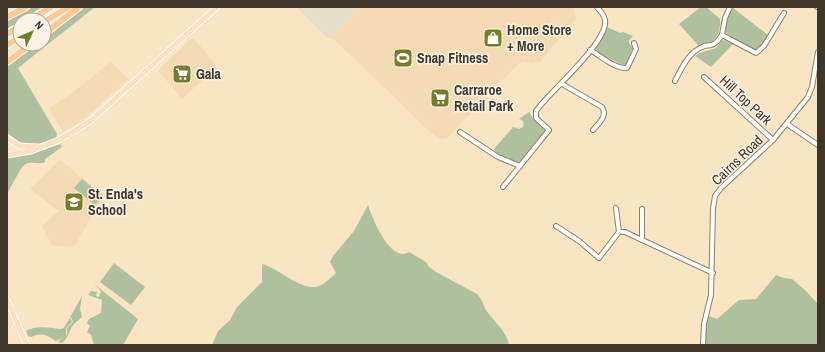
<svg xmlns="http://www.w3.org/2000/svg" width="825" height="352" font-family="'Archivo Narrow',sans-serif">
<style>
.built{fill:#f3dab3}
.industrial{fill:#e5ddc8}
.green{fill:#aec09d}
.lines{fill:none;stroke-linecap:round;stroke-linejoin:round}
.minor-casing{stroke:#917e61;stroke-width:6}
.major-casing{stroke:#fff;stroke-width:7}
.highway-casing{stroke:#fff;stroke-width:8}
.minor{stroke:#fff;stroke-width:4}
.major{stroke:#fedfbf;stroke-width:5}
.highway{stroke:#fec994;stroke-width:6}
.labels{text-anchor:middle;stroke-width:3;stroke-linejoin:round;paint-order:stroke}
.poi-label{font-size:14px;font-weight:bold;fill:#3e3629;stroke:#fcf3e7;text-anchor:start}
.street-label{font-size:14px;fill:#3e3629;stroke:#fcf3e7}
</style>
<rect width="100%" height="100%" fill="#f9e4c4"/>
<g class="built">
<path d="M360 7H574L576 19 541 61 532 64 523 62 518 64 447 138 440 139 430 132 335 40 329 39Z"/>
<path d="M193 37 217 67 182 99 158 70Z"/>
<path d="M111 62 128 79 94 110 72 127 66 130 63 131 61 129 49 108 72 93Z"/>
<path d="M60 160 105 196 96 208 74 247 51 245 42 226 59 211 30 189Z"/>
</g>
<path class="industrial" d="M296 7H360L329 39Z"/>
<g class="green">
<path d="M32 7H42L7 29V20Z"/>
<path d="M83 7H95L18 68 57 134 56 138C36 145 24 150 7 132V67L36 44H44V38Z"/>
<path d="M701 7H706L720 19C721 27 718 39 710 44 707 45 702 45 699 46L679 24Z"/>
<path d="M733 8 768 35 762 45 756 51 751 49 726 33V19Z"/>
<path d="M607 27 620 33 623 32 633 36 629 40V43L633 48 625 66 598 53 596 48Z"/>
<path d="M723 40 733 44 711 67 695 56 700 53 716 48Z"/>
<path d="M529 112 532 117 544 129V133L521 161 517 162 497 154 494 149 513 127 519 129 523 127 524 123 522 120 519 119Z"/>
<path d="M61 144 62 147 45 159V162C39 165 32 161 26 164 20 167 11 188 7 194V158L33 153Z"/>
<path d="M82 179 103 196 95 205 74 188Z"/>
<path d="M368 205C372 218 391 264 409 252L426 262 429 267 436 272 477 294C482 299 483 304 486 310 494 322 507 331 509 345H212L218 331 230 320 237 307 262 282V264C279 268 301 292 319 286 325 284 331 277 336 273L330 262 333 256 354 231Z"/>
<path d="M114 263 145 287 131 305 100 282Z"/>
<path d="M776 275 784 278 792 279 805 290 818 304V345H706V324L709 316 717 319 739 300 756 299Z"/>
<path d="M94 284 138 319 123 345H94L91 335 87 332 90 326 87 323 89 319 101 313 102 300 88 295 91 291 97 292 96 296 99 297 101 291Z"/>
<path d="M82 296 80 309 82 317C80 319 77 321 74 324 69 330 69 338 62 343L58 342 61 339 67 335V328L73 322 71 317 70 318 72 322 66 328V336L56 341C47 335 41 332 31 337L28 336 26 331C38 325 48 328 61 329L64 328Z"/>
</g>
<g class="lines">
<defs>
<g id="minor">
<path d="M817 7H818"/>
<path d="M722 35 756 53 764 46 784 13"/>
<path d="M722 35 725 18 730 7"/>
<path d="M590 50C601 56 615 69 627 68L636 49 634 43"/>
<path d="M704 77 773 140"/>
<path d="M675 81C681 69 689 52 702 47 705 45 708 46 711 45 717 44 719 39 722 35"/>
<path d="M562 84 602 107C608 116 599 123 593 130"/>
<path d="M787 124 818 145"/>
<path d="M460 132 498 157 520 166"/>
<path d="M503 187 549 130 536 118V111C549 92 609 42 605 20 604 14 600 11 597 7"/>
<path d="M616 208 619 232H625L713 273"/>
<path d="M556 226 579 241 599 258 619 232"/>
<path d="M642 240V209"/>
<path d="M703 345 704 324 711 295 713 208 715 196 721 188 773 140 808 97 812 87 818 52"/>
</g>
<g id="major">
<path d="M7 138 19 146 36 147"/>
<path d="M7 155 31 151 59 140 89 122 217 7"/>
<path d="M7 300 27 345"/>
</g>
<g id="highway">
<path d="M7 17 26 7"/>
<path d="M30 20 51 7"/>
<path d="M44 22 68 7"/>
<path d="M7 34 20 26"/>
<path d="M44 34 79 7"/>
<path d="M7 45 20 37"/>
<path d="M7 62 31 44"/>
</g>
</defs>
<use href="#minor" class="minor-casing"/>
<use href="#major" class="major-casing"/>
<use href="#highway" class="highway-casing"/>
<use href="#minor" class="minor"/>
<use href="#major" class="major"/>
<use href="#highway" class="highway"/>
</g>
<defs>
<symbol id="shop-square" viewBox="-11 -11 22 22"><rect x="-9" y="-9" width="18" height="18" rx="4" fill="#727e2a" stroke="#fcf3e7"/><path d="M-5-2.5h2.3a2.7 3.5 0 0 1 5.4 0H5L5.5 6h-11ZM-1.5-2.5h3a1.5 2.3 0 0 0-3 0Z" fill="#fff"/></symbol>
<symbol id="stadium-square" viewBox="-11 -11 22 22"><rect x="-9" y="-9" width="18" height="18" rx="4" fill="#727e2a" stroke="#fcf3e7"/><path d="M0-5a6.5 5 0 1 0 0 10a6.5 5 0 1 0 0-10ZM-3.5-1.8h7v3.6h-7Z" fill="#fff"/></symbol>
<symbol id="supermarket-square" viewBox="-11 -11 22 22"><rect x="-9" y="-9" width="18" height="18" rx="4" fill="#727e2a" stroke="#fcf3e7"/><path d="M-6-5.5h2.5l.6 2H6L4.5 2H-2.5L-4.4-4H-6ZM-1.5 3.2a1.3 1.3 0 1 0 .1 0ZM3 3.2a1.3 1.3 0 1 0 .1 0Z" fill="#fff"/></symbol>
<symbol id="school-square" viewBox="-11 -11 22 22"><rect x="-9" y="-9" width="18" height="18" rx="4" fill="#727e2a" stroke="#fcf3e7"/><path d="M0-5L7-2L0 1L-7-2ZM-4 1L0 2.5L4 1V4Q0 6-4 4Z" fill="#fff"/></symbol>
</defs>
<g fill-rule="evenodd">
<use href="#shop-square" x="482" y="27" width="22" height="22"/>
<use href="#stadium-square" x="392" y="47" width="22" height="22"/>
<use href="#supermarket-square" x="171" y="63" width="22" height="22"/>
<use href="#supermarket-square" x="429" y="87" width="22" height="22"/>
<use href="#school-square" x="63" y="191" width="22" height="22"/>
</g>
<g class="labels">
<g class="poi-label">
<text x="507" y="35">Home Store<tspan x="507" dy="16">+ More</tspan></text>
<text x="417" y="63">Snap Fitness</text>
<text x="196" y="79">Gala</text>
<text x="454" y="95">Carraroe<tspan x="454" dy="16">Retail Park</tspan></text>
<text x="88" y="199">St. Enda's<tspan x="88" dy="16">School</tspan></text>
</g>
<g class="street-label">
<text transform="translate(746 100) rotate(43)" y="5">Hill Top Park</text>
<text transform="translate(737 160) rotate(-44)" y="5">Cairns Road</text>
</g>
</g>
<rect width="825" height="352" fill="none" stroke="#3e3629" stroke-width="16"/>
<g transform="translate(32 32) rotate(46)"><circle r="19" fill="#fcf3e7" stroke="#b0a79b"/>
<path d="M0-3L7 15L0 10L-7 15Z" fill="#727e2a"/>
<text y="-6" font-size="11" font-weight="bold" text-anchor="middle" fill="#3e3629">N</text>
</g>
</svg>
